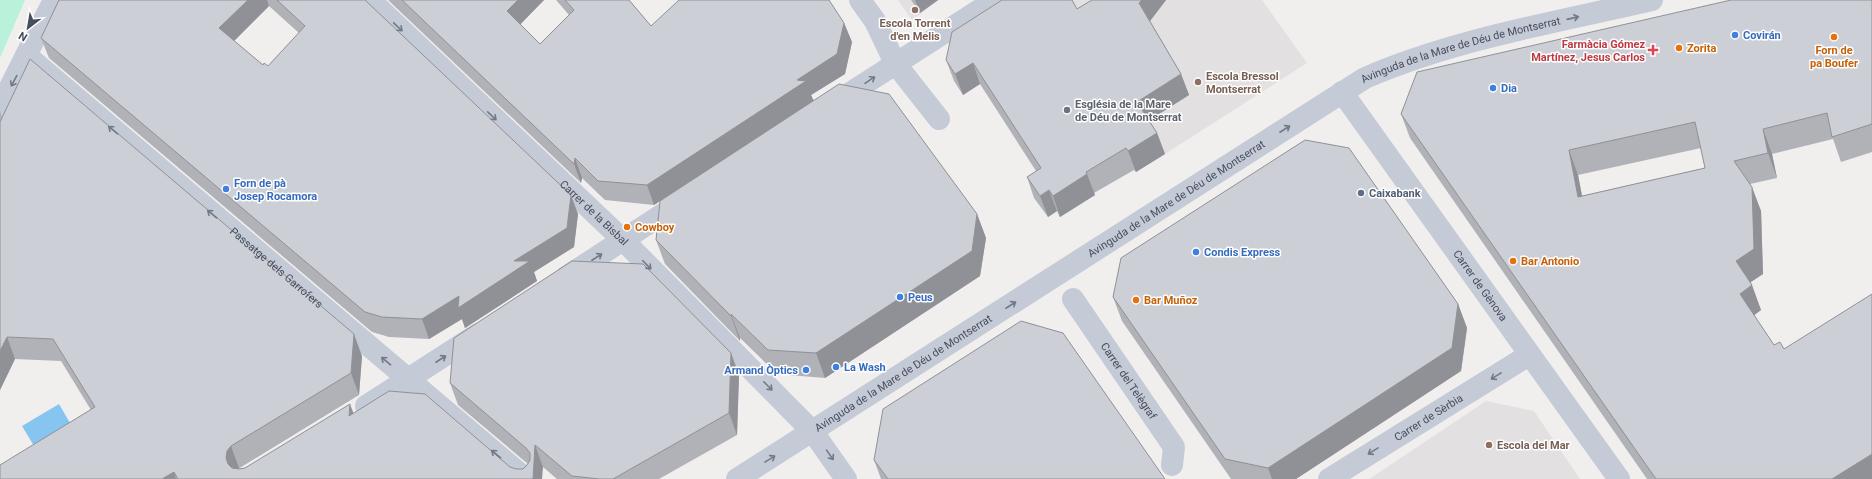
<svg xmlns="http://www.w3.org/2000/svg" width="1872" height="479" font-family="Roboto,sans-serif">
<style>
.education{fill:#e2e0e0}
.green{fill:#baf1da}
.water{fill:#85c5f0}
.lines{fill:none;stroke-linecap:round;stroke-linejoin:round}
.pedestrian{stroke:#c4cad6;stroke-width:22}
.minor{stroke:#c4cad6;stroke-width:22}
.tertiary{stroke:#c4cad6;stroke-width:22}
.wall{fill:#b0b2b8;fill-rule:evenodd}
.shaded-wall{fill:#909196}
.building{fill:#cdcfd6;stroke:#909196;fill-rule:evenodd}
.oneway{stroke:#727987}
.education-dot{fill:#8d6e63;stroke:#fff;stroke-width:1.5}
.shop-dot{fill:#3f7fe0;stroke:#fff;stroke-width:1.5}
.food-dot{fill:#e8710a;stroke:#fff;stroke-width:1.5}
.health-dot{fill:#e0444e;stroke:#fff;stroke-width:1.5}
.worship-dot{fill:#6b7280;stroke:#fff;stroke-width:1.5}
.service-dot{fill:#5c6f8a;stroke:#fff;stroke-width:1.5}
.labels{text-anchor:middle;stroke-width:3;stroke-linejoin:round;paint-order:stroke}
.education-label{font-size:11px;font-weight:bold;fill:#785e54;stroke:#fff;text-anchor:start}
.shop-label{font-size:11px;font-weight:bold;fill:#366cbe;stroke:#fff;text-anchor:start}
.health-label{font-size:11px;font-weight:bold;fill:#be3a42;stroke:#fff;text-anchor:end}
.food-label{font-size:11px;font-weight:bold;fill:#c56008;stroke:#fff;text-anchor:start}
.street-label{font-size:11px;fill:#464d5d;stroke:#fff}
.worship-label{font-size:11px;font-weight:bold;fill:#5b616d;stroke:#fff;text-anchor:start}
.service-label{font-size:11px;font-weight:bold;fill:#4e5e75;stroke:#fff;text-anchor:start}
</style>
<rect width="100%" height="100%" fill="#f1efee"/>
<g class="education">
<path d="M898 0H939L912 20Z"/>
<path d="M1065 0H1262L1307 63 1165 154Z"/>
<path d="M1486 401 1534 411 1580 479H1369Z"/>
</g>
<path class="green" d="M0 0H25L0 58Z"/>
<path class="water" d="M59 404 70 423 34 446 22 426Z"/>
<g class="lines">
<g class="pedestrian">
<path d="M895 63 939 119"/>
<path id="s1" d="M1073 299 1174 447 1172 465"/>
</g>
<g class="minor">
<path id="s2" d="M370 0 623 240 813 432 846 479"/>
<path d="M860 0 875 21 895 63"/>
<path id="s3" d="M27 56 526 479"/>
<path id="s4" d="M1342 92 1619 479"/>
<path d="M833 104 995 0"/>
<path d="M0 107 54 0"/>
<path d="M566 277 683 201"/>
<path d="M366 406 478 334"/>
<path id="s5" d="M1329 479 1529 355"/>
</g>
<path class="tertiary" id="s6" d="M737 479 1365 78C1455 39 1557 22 1652 0"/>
</g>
<g class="wall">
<path d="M59 0H365L578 214 574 247 534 272 537 281 465 328 462 319 429 339 389 337 372 332 49 58 41 38ZM269 6 299 33 268 66 263 65 234 41Z"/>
<path d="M388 0H544L520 24 540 44 569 15 556 0H629L651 26 844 23 852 42 845 74 811 95 813 101 977 214 986 238 980 276 825 378 777 374 740 338V341L665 264 656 240 660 201 654 205 605 200 582 178 581 183Z"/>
<path d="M911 0H938L920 13Z"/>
<path d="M1092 0H1166L1150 21 1181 74 1189 95 1149 120 1157 133 1165 154 1136 172 1134 170 1094 193 1095 195 1060 217 1057 211 1048 217 1034 198 1027 177 1036 171 980 84 963 95 954 81 946 60 1077 9Z"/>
<path d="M1872 0V152L1841 162 1833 139 1772 154 1777 178 1750 184 1761 211 1763 274 1750 282 1761 310 1754 315 1774 345 1872 479H1647L1410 138 1401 114ZM1701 148 1705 168 1582 196 1578 175Z"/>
<path d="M0 111 2 117 362 356 359 395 238 469 245 468 353 413 510 467 516 469H523L528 464 458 405 450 383 731 353 739 375 737 435 659 479H557L543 467 533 479H0L91 410 61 361 15 359 0 390Z"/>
<path d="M1113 297 1458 304 1467 328 1461 371 1296 479H1231L1122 321Z"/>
<path d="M874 460 1165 479H881Z"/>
</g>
<g class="shaded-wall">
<path d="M248 0H267L269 6 227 48 219 28Z"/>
<path d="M518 0H544L514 31 507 11Z"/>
<path d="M915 0H938L920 13Z"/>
<path d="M1142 0H1166L1147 25 1139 3Z"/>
<path d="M844 23 852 42 845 74 811 95 814 101 654 205 647 185 797 80Z"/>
<path d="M973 63 980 84 963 95 955 74Z"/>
<path d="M1181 74 1189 95 1145 123 1137 102Z"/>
<path d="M1763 129 1772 154 1777 178 1768 153Z"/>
<path d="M1157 133 1165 154 1136 172 1128 151Z"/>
<path d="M1569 150 1578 175 1587 222 1578 197Z"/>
<path d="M575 158 582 178 581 183 574 164Z"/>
<path d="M1087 174 1095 195 1060 217 1053 196Z"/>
<path d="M1752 187 1761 211 1763 274 1745 286 1736 261Z"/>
<path d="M1049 190 1057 211 1048 217 1040 196Z"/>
<path d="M571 195 578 214 574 247 534 272 537 281 465 328 462 319 429 339 422 319 514 261Z"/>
<path d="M977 214 986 238 980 276 825 378 816 353Z"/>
<path d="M1752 285 1761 310 1749 319 1740 294Z"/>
<path d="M1458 304 1467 328 1461 371 1296 479H1272L1268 468Z"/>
<path d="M731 314 740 338V341L731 316Z"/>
<path d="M354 334 362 356 359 395 351 373Z"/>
<path d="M7 337 15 359 0 390V351Z"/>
<path d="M731 353 739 375 737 435 729 413Z"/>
<path d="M350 404 358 425 349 416Z"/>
<path d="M535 445 543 467 542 479H533Z"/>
<path d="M231 446 239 468 235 473 234 479 226 458 227 451Z"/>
<path d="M1872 454V479H1832Z"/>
<path d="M174 472 176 479H162Z"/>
</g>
<g class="building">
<path d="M59 0H248L219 28 263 65 264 63 268 66 305 26 277 0H365L571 195 567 228 514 261H530L458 308 459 296 422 319 382 317 365 312 41 38Z"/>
<path d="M402 0H518L507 11 540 44 574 10 565 0H629L651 26 679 0H829L844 23 837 54 797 80 806 81 647 185 598 181 575 158 574 164Z"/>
<path d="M1002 0H1072L1077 9 1092 0H1142L1139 3 1181 74 1137 102 1157 133 1128 151 1126 148 1086 172 1087 174 1053 196 1049 190 1040 196 1027 177 1041 168 973 63 955 74 946 60 952 32Z"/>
<path d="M1731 0H1872V124L1832 137 1827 113 1763 129 1768 153 1734 161 1752 187 1754 249 1736 261 1752 285 1740 294 1774 345 1780 342 1784 349 1872 294V454L1832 479H1656L1401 114 1417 72ZM1695 122 1705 168 1578 197 1569 150Z"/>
<path d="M30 59 354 334 351 373 231 446 227 451 226 458 228 464 232 468 239 469 245 468 350 404 349 416 389 391 425 394 510 467 516 469H523L527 465 530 460V453L526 448 450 383 454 338 572 261 643 264 731 353 729 413 613 479H600L572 476 535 445 533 479H178L174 472 162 479H0V465L95 407 53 339 7 337 0 351V122Z"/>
<path d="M839 84 889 94 977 214 972 251 816 353 768 350 731 314V316L656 240 660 201Z"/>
<path d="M1305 140 1349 148 1458 304 1452 348 1268 468 1225 459 1113 297 1121 258Z"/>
<path d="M1021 321 1063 333 1165 479H888L874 460 883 409Z"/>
</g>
<defs><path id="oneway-shaft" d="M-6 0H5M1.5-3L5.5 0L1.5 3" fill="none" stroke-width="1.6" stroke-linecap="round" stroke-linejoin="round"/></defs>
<g class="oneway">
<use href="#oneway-shaft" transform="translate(1573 18) rotate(-13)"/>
<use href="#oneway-shaft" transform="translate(398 27) rotate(44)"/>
<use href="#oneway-shaft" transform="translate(870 80) rotate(-34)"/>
<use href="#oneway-shaft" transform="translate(14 81) rotate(118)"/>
<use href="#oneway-shaft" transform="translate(492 116) rotate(44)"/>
<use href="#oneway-shaft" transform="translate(1285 129) rotate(-33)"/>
<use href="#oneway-shaft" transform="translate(113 130) rotate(-140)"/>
<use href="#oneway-shaft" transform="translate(212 214) rotate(-140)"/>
<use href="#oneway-shaft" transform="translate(597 257) rotate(-33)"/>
<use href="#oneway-shaft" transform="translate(647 265) rotate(46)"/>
<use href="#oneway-shaft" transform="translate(1011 305) rotate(-33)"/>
<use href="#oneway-shaft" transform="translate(441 359) rotate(-33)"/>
<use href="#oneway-shaft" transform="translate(386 361) rotate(-140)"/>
<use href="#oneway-shaft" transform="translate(1496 376) rotate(148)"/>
<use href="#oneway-shaft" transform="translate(768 386) rotate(45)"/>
<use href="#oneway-shaft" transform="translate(1373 451) rotate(148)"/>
<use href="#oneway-shaft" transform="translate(496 454) rotate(-140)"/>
<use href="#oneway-shaft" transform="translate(830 455) rotate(55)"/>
<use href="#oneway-shaft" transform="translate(770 459) rotate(-32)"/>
</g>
<g class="education-dot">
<circle cx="915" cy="10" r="4"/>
<circle cx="1198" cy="82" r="4"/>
<circle cx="1489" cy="445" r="4"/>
</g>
<g class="shop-dot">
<circle cx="1735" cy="35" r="4"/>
<circle cx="1493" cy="88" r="4"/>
<circle cx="226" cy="189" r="4"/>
<circle cx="1196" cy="252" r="4"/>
<circle cx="900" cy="297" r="4"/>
<circle cx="836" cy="367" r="4"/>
<circle cx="806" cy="370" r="4"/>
</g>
<g class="food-dot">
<circle cx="1834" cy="37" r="4"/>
<circle cx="1679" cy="48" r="4"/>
<circle cx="627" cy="227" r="4"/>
<circle cx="1513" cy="261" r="4"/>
<circle cx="1136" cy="300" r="4"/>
</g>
<path class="health-dot" d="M1651 44h4v4h4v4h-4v4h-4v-4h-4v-4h4z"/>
<circle class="worship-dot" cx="1067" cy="110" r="4"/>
<circle class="service-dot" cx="1361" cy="193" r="4"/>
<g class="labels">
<g class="education-label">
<text x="915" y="27" text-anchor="middle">Escola Torrent<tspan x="915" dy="13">d'en Melis</tspan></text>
<text x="1206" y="80">Escola Bressol<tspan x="1206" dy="13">Montserrat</tspan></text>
<text x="1497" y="449">Escola del Mar</text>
</g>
<g class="shop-label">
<text x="1743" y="39">Covirán</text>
<text x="1501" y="92">Dia</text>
<text x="234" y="187">Forn de pà<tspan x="234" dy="13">Josep Rocamora</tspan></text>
<text x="1204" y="256">Condis Express</text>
<text x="908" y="301">Peus</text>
<text x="844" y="371">La Wash</text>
<text x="798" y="374" text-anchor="end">Armand Òptics</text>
</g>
<g class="health-label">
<text x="1645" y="48">Farmàcia Gómez<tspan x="1645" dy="13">Martínez, Jesus Carlos</tspan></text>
</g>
<g class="food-label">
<text x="1687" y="52">Zorita</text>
<text x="1834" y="54" text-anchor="middle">Forn de<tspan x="1834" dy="13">pa Boufer</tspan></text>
<text x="635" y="231">Cowboy</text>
<text x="1521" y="265">Bar Antonio</text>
<text x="1144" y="304">Bar Muñoz</text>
</g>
<g class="street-label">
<text dy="4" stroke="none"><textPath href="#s6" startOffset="845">Avinguda de la Mare de Déu de Montserrat</textPath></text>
<text dy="4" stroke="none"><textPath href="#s6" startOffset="521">Avinguda de la Mare de Déu de Montserrat</textPath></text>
<text dy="4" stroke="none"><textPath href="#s2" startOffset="309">Carrer de la Bisbal</textPath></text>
<text dy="4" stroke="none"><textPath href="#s3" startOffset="327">Passatge dels Garrofers</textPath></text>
<text dy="4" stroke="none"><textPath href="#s4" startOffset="238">Carrer de Gènova</textPath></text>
<text dy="4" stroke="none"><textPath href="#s6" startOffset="197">Avinguda de la Mare de Déu de Montserrat</textPath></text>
<text dy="4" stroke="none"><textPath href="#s1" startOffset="99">Carrer del Telègraf</textPath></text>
<text dy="4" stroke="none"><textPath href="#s5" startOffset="117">Carrer de Sèrbia</textPath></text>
</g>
<g class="worship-label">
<text x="1075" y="108">Església de la Mare<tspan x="1075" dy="13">de Déu de Montserrat</tspan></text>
</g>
<g class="service-label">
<text x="1369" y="197">Caixabank</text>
</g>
</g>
<g transform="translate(28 28) rotate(211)" stroke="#ffffff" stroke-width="3" paint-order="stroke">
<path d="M0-3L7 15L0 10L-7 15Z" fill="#464d5d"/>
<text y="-6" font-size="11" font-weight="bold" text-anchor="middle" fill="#464d5d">N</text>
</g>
</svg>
